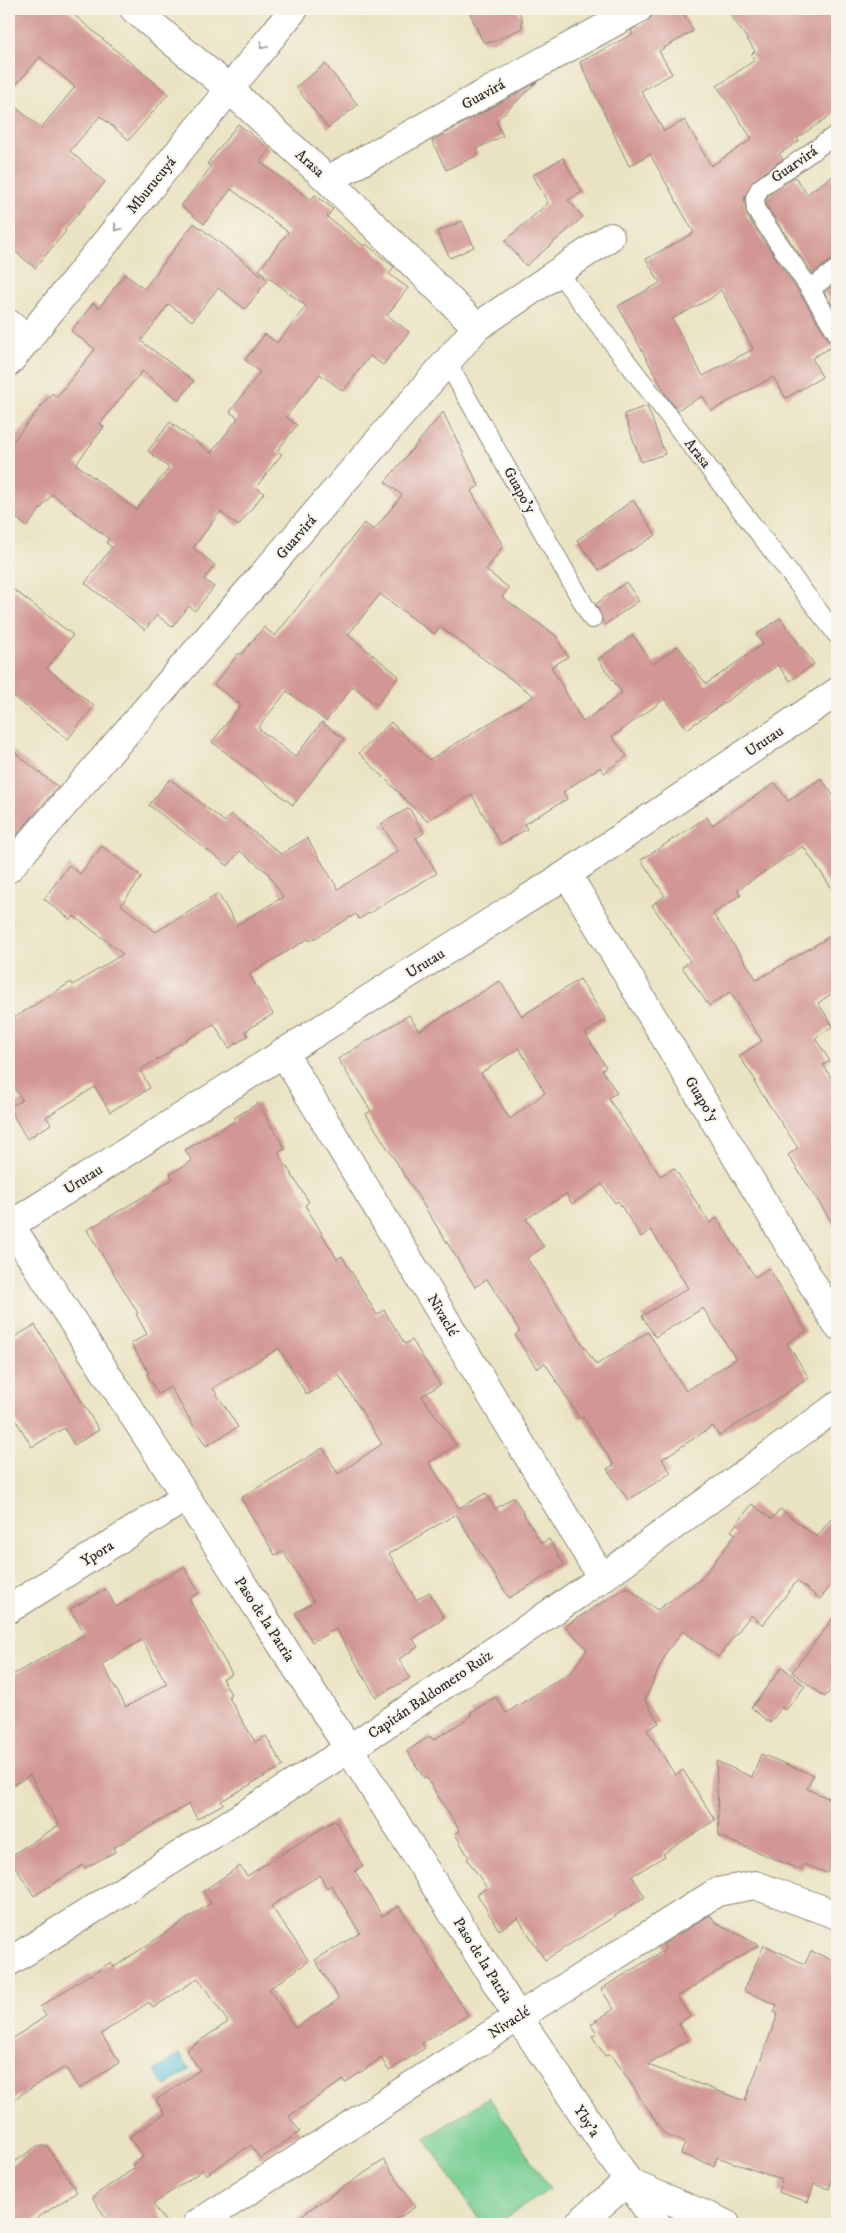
<svg xmlns="http://www.w3.org/2000/svg" width="846" height="2233" font-family="'IM FELL DW Pica',serif">
<style>
.green{fill:#78cf94;stroke:#527d60}
.water{fill:#60c2de;stroke:#467684}
.building{fill:#d29794;fill-rule:evenodd}
.lines{fill:none;stroke-linecap:round;stroke-linejoin:round}
.lane-casing{stroke:#8a8777;stroke-width:20}
.street-casing{stroke:#8a8777;stroke-width:30}
.lane{stroke:#fff;stroke-width:18}
.street{stroke:#fff;stroke-width:28}
.oneway{stroke:#a0a0a0}
.labels{text-anchor:middle;stroke-width:4;stroke-linejoin:round;paint-order:stroke}
.street-label{font-size:15px;fill:#2b2b2b;stroke:#f7f3e8}
</style>
<rect width="100%" height="100%" fill="#f7f3e8"/>
<filter id="ink" filterUnits="userSpaceOnUse"><feTurbulence type="fractalNoise" baseFrequency=".02" numOctaves="2"/><feDisplacementMap in="SourceGraphic" scale="10" xChannelSelector="R" yChannelSelector="G"/><feConvolveMatrix kernelMatrix="1 2 1 2 8 2 1 2 1" color-interpolation-filters="sRGB"/></filter>
<filter id="wash" filterUnits="userSpaceOnUse"><feTurbulence type="fractalNoise" baseFrequency=".0096" numOctaves="4" result="noise"/><feDisplacementMap in="SourceGraphic" scale="20" xChannelSelector="R" yChannelSelector="G"/><feGaussianBlur stdDeviation="1.12" result="paint"/><feColorMatrix in="noise" values="0 0 0 0 0 0 0 0 0 0 0 0 0 0 0 0 0 1.4 0 .05"/><feComposite in="paint" operator="in"/></filter>
<g filter="url(#wash)">
<rect width="100%" height="100%" fill="#eae3c3"/>
<path class="green" d="M489 2097 550 2189 496 2224H482L425 2139Z"/>
<path class="water" d="M179 2054 190 2069 166 2086 155 2071Z"/>
<g id="blocks">
<g class="building">
<path d="M9 9H67L168 94 129 140 100 116 70 151 105 182 64 230 66 231 35 268 9 246V102L41 128 75 87 40 57 9 93Z"/>
<path d="M468 9H517L522 18V28L492 42H483Z"/>
<path d="M657 9H681L693 31 659 51 672 74 641 91 664 131 685 120 711 166 752 139 717 86 755 60 751 55 755 51 727 9H837V111L797 138 799 141 779 154 783 159 754 180 744 198 747 216 801 295 828 339 837 344 812 358 822 377 786 398 773 377 711 411 703 396 677 410 666 395 618 306 660 283 646 259 694 233 650 154 629 166 580 62 633 34 631 30 646 22 651 17 653 11ZM721 290 753 349 703 376 672 319 710 299Z"/>
<path d="M325 64 358 105 328 128 296 87Z"/>
<path d="M537 82 496 121 503 136 476 149 478 155 446 170 432 141Z"/>
<path d="M238 124 270 149 260 162 311 200 315 195 333 209 327 217 364 246 366 244 394 267 389 274 408 288 387 315 409 332 383 365 370 356 343 391 320 374 286 417 297 425 277 451 282 454 256 487 264 493 238 526 220 512 193 548 215 565 204 579 214 587 195 611 189 606 172 627 157 615 145 630 85 583 112 547 106 543 109 539 52 494 27 527 9 512V446L52 393 57 397 95 349 71 331 93 303 99 308 125 274 144 289 194 223 268 280 245 309 218 288 192 321 169 304 141 341 194 381 179 400 142 371 100 424 104 427 76 464 136 510 169 468 148 451 170 422 211 453 238 418 230 412 260 372 245 360 265 334 277 343 306 306 259 270 288 232 231 189 204 224 181 206 211 167 207 164Z"/>
<path d="M563 158 582 192 568 200 583 217 526 266 505 241 548 203 533 175Z"/>
<path d="M837 173V259L831 260 813 274 766 206V200L768 195 795 177 807 194Z"/>
<path d="M462 221 474 247 450 258 437 232Z"/>
<path d="M837 282V313L824 292Z"/>
<path d="M647 406 665 454 641 462 624 414Z"/>
<path d="M443 412 479 486 471 491 503 546 486 570 509 588 502 597 555 635 568 657 551 667 583 722 622 693 598 659 633 635 653 664 678 646 706 684 763 644 756 635 780 618 814 664 790 681 778 665 687 729 665 699 612 737 627 756 604 773 600 767 563 792 567 799 524 824 527 829 501 844 472 795 427 821 359 753 391 722 429 760 534 696 440 627 434 634 380 594 348 635 399 676 377 705 353 686 326 721 287 691 258 728 295 757 322 722 344 739 293 805 212 742 241 705 214 685 239 653 241 655 264 627 275 636 364 523 374 530 402 495 385 482Z"/>
<path d="M633 500 656 535 599 570 577 540Z"/>
<path d="M626 582 639 601 604 625 596 604Z"/>
<path d="M9 586 73 635 47 668 94 706 68 739 9 693Z"/>
<path d="M9 748 58 787 9 844Z"/>
<path d="M821 778 837 801V896L803 846 737 890 741 895 713 914 757 980 837 932V990L818 1003 833 1026 815 1038 830 1061 823 1065 837 1087V1230L788 1155 798 1148 754 1082 756 1081 739 1056 762 1041 730 992 709 1006 682 967 690 961 652 905 665 896 641 860 707 817 712 825 775 783 788 801Z"/>
<path d="M170 779 225 822 231 814 281 854 307 838 338 889 398 851 381 824 409 808 424 833 416 838 437 873 359 919 356 914 310 941 308 939 249 974 273 1014 245 1031 248 1036 229 1048 214 1024 169 1050 170 1052 140 1070 150 1088 110 1112 95 1087 46 1117 51 1124 27 1139 9 1108 22 1100 9 1080V1021L71 982 73 985 123 954 74 916 71 920 44 899 69 865 80 874 102 846 142 877 121 905 156 932 218 894 237 925 283 897 268 873 240 851 228 866 149 805Z"/>
<path d="M580 979 606 1020 585 1033 606 1067 602 1070 617 1093 608 1098 660 1176 674 1168 710 1223 717 1218 755 1277 769 1268 806 1331 787 1343 809 1378 719 1436 713 1426 662 1459 671 1473 628 1500 607 1469 614 1465 583 1417 580 1419 545 1363 537 1369 515 1335 520 1331 487 1279 475 1287 366 1114 371 1111 338 1059 409 1015 419 1031 500 981 522 1016ZM519 1048 545 1093 510 1119 481 1073ZM602 1184 615 1203 618 1201 641 1237 651 1230 688 1288 642 1316 655 1337 703 1308 736 1359 686 1391 648 1332 596 1365 527 1258 544 1247 526 1219 566 1194 572 1204Z"/>
<path d="M258 1103 285 1149 278 1153 309 1202 305 1205 337 1259 342 1256 377 1315 384 1310 405 1344 412 1340 440 1385 422 1396 456 1445 429 1463 459 1508 486 1493 495 1509 514 1497 537 1536 542 1543 549 1539 564 1565 509 1598 456 1514 389 1554 416 1600 429 1592 444 1618 413 1639 418 1647 399 1659 410 1678 376 1697 336 1629 312 1642 295 1613 314 1602 283 1551 275 1555 241 1498 323 1448 338 1474 382 1444 339 1375 307 1395 279 1348 213 1388 238 1427 206 1446 170 1387 158 1394 147 1374 149 1373 131 1344 147 1334 136 1314 138 1313 87 1230 173 1179 170 1174 192 1161 185 1150 235 1121 234 1118Z"/>
<path d="M35 1325 99 1430 74 1445 64 1428 32 1447 9 1409V1340Z"/>
<path d="M752 1504 772 1519 780 1509 817 1537 837 1511V1578L820 1599 797 1581 763 1625 751 1615 718 1657 683 1631 667 1651 645 1700 659 1723 647 1730 675 1775 683 1770 715 1820 663 1854 665 1856 632 1876 645 1897 545 1960 518 1918 499 1930 477 1894 487 1888 467 1859 469 1858 455 1834 460 1831 426 1777 424 1778 407 1751 430 1736 433 1740 472 1716 470 1713 496 1697 506 1713 571 1672 587 1649 565 1626 627 1587 657 1610 701 1579 736 1534 731 1531Z"/>
<path d="M184 1567 199 1593 189 1599 232 1674 222 1679 231 1694 228 1696 255 1742 266 1736 283 1766 221 1801 223 1804 197 1819 189 1804 113 1848 115 1852 85 1868 83 1865 34 1896 9 1857 59 1825 30 1775 9 1788V1677L85 1634 70 1609 106 1589 116 1607ZM142 1640 167 1684 126 1707 102 1664Z"/>
<path d="M837 1613V1682L825 1697 792 1672Z"/>
<path d="M782 1667 805 1686 786 1710 782 1707 770 1723 751 1708Z"/>
<path d="M761 1754 813 1775 807 1789 837 1802V1847L827 1873 804 1864 801 1870 719 1836 716 1761 752 1777Z"/>
<path d="M335 1820 363 1866 355 1871 382 1916 399 1906 468 2015 422 2043 425 2048 389 2071 381 2058 345 2083 343 2080 289 2116 300 2132 260 2159 251 2145 206 2175 203 2170 153 2204 167 2224H110L92 2197 135 2168 132 2164 143 2157 129 2137 165 2114 156 2100 200 2070 186 2050 228 2022 198 1978 153 2008 149 2002 101 2034 120 2062 79 2089 65 2067 9 2102V2041L46 2016 40 2007 90 1974 91 1975 111 1962 114 1967 211 1903 203 1891 240 1866 247 1876ZM320 1875 327 1888 331 1885 360 1933 315 1960 339 1999 295 2028 269 1989 309 1961 271 1906Z"/>
<path d="M710 1915 716 1923 759 1945 677 1997 690 2016 678 2023 688 2040 648 2065 745 2101 778 2014 774 2012 777 2005 744 1991 764 1945 805 1964 811 1951 837 1962V2165L829 2189 814 2184 808 2202 778 2192 782 2180 717 2157 714 2166 681 2154 685 2142 665 2135 616 2061 610 2054 605 2056 592 2036 597 2033 591 2024 614 2009 601 1989 666 1949 663 1944Z"/>
<path d="M37 2146H47L77 2192 28 2224H17L9 2208V2166Z"/>
<path d="M384 2160 415 2207 390 2224H288Z"/>
</g>
</g>
</g>
<g filter="url(#ink)">
<use href="#blocks" fill-opacity="0" stroke="#8a8777" stroke-width="1"/>
<g class="lines">
<defs>
<g id="lane">
<path d="M837 134 760 188 755 198 756 210 810 289 837 333"/>
<path d="M558 272 837 635"/>
<path d="M810 289 837 269"/>
<path d="M447 362 592 619"/>
</g>
<g id="street">
<path d="M134 9 228 88 328 180 477 327"/>
<path d="M328 180 638 9"/>
<path d="M9 324 28 340"/>
<path d="M9 362 294 9"/>
<path d="M9 868 477 327 610 237"/>
<path d="M567 874 837 1325"/>
<path d="M283 1052 602 1578"/>
<path d="M9 1223 349 1749 518 2017 657 2224"/>
<path d="M9 1226 567 874 837 692"/>
<path d="M9 1609 186 1497"/>
<path d="M9 1962 349 1749 602 1578 837 1406"/>
<path d="M197 2224 518 2017 717 1892 755 1885 837 1915"/>
<path d="M578 2224 627 2182 726 2224"/>
</g>
</defs>
<use href="#lane" class="lane-casing"/>
<use href="#street" class="street-casing"/>
<use href="#lane" class="lane"/>
<use href="#street" class="street"/>
</g>
<defs><path id="oneway-chevron" d="M-2-3.5L2.5 0L-2 3.5" fill="none" stroke-width="1.6" stroke-linecap="round" stroke-linejoin="round" transform="scale(1.25)"/></defs>
<g class="oneway">
<use href="#oneway-chevron" transform="translate(263 46) rotate(130)"/>
<use href="#oneway-chevron" transform="translate(117 228) rotate(129)"/>
</g>
</g>
<g class="labels">
<g class="street-label">
<text transform="translate(483 94) rotate(-29)" y="5">Guavirá</text>
<text transform="translate(310 163) rotate(42)" y="5">Arasa</text>
<text transform="translate(794 164) rotate(-35)" y="5">Guarvirá</text>
<text transform="translate(151 185) rotate(-51)" y="5">Mburucuyá</text>
<text transform="translate(698 453) rotate(52)" y="5">Arasa</text>
<text transform="translate(520 490) rotate(61)" y="5">Guapo'y</text>
<text transform="translate(296 537) rotate(-49)" y="5">Guarvirá</text>
<text transform="translate(764 741) rotate(-34)" y="5">Urutau</text>
<text transform="translate(425 963) rotate(-32)" y="5">Urutau</text>
<text transform="translate(702 1099) rotate(59)" y="5">Guapo'y</text>
<text transform="translate(83 1179) rotate(-32)" y="5">Urutau</text>
<text transform="translate(443 1315) rotate(59)" y="5">Nivaclé</text>
<text transform="translate(97 1553) rotate(-32)" y="5">Ypora</text>
<text transform="translate(265 1619) rotate(57)" y="5">Paso de la Patria</text>
<text transform="translate(430 1694) rotate(-34)" y="5">Capitán Baldomero Ruiz</text>
<text transform="translate(483 1960) rotate(58)" y="5">Paso de la Patria</text>
<text transform="translate(509 2022) rotate(-33)" y="5">Nivaclé</text>
<text transform="translate(587 2121) rotate(57)" y="5">Yby'a</text>
</g>
</g>
<rect width="846" height="2233" fill="none" stroke="#f7f3e8" stroke-width="30"/>
</svg>
